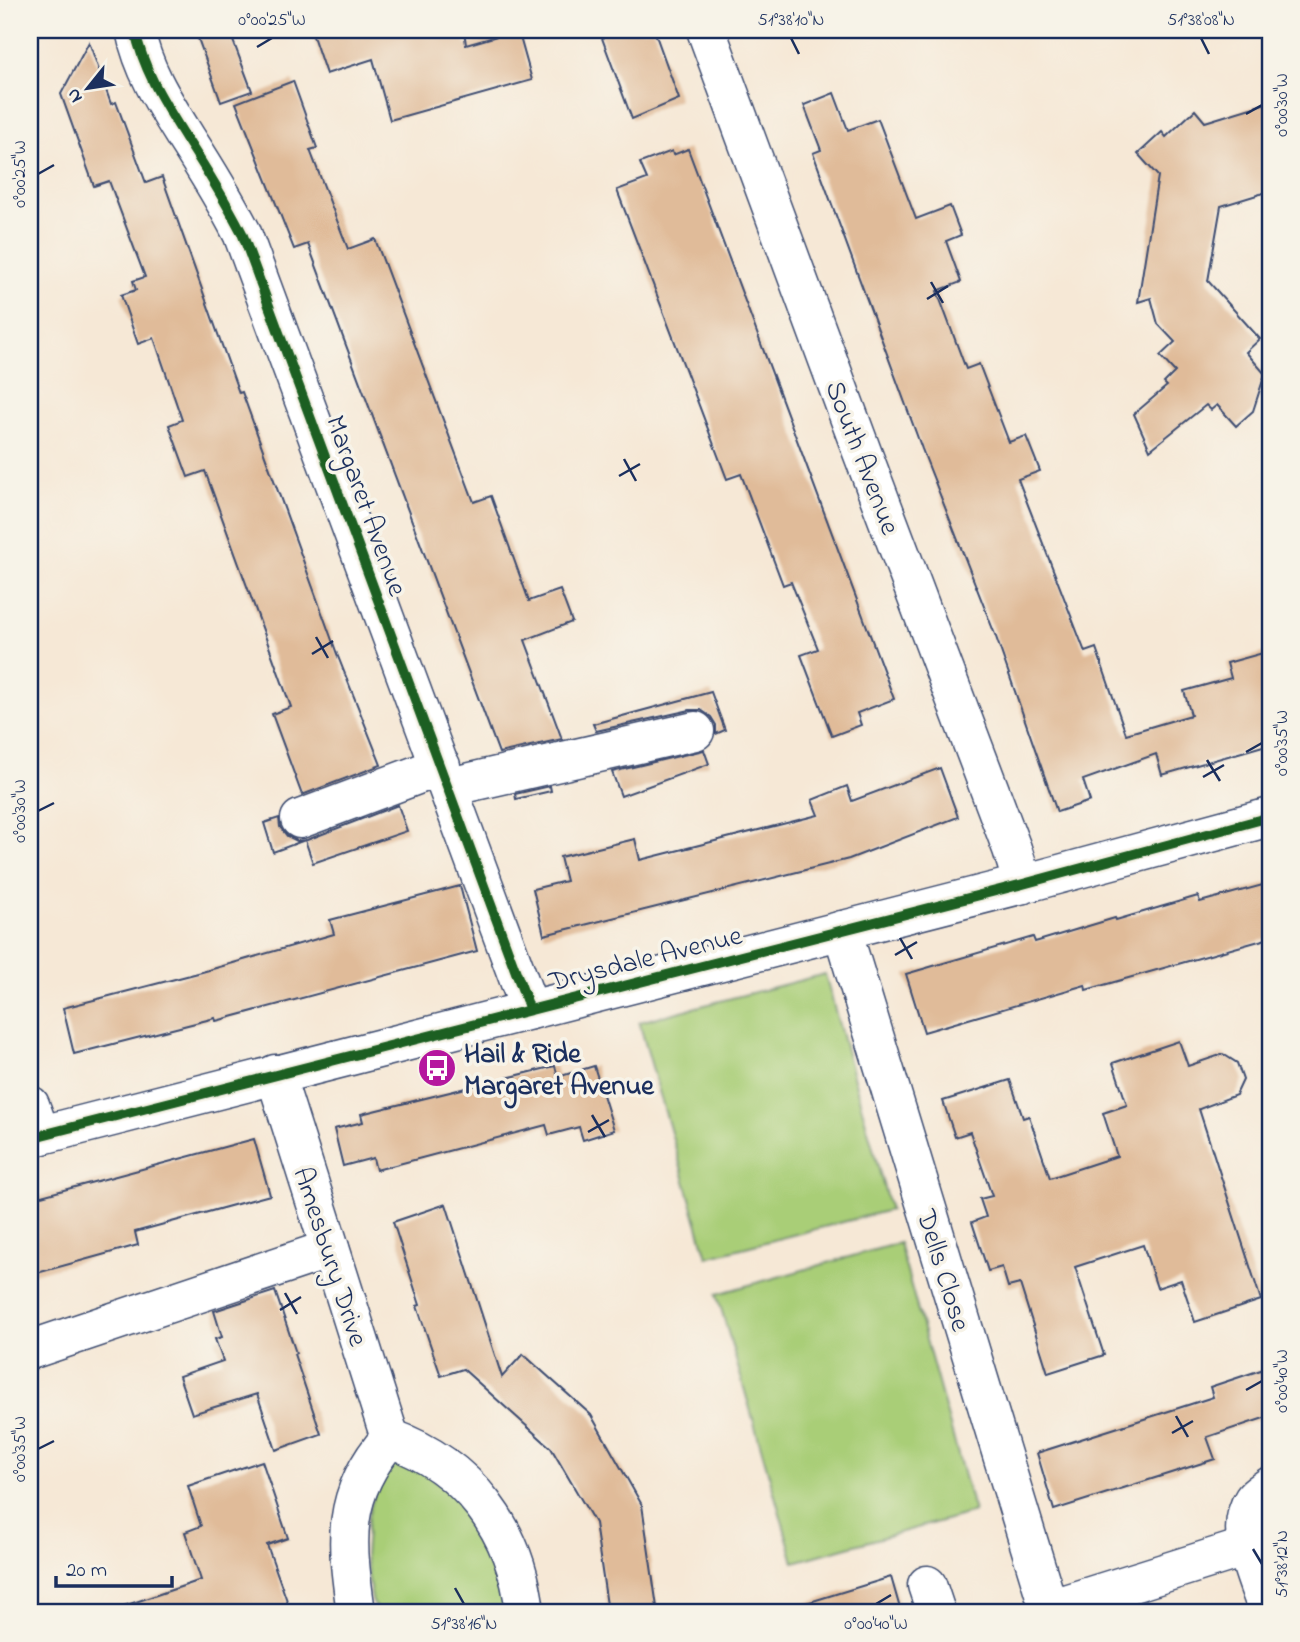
<svg xmlns="http://www.w3.org/2000/svg" width="1300" height="1642" font-family="'Indie Flower',sans-serif">
<style>
.green{fill:#a9ce77;stroke:#627e6a;stroke-width:2}
.building{fill:#e0bb99}
.lines{fill:none;stroke-linecap:round;stroke-linejoin:round}
.minor-casing{stroke:#3c4b70;stroke-width:41}
.path{stroke:#3c4b70;stroke-width:4.5;stroke-dasharray:5 5;stroke-linecap:butt}
.minor{stroke:#fff;stroke-width:38}
.cycleway-casing{stroke:#f7f3e8;stroke-width:15}
.cycleway{stroke:#1b5e20;stroke-width:10}
.ticks{fill:none;stroke:#1b2f5e;stroke-width:2.5}
.labels{text-anchor:middle;stroke-width:7;stroke-linejoin:round;paint-order:stroke}
.street-label{font-size:28px;fill:#1b2f5e;stroke:#f7f3e8}
.poi-label{font-size:28px;font-weight:bold;fill:#1b2f5e;stroke:#f7f3e8;text-anchor:start}
.neatline{fill:none;stroke:#1b2f5e;stroke-width:2.5}
.ticks-label{font-size:18px;text-anchor:middle;fill:#1b2f5e}
</style>
<rect width="100%" height="100%" fill="#f7f3e8"/>
<filter id="ink" filterUnits="userSpaceOnUse"><feTurbulence type="fractalNoise" baseFrequency=".0143" numOctaves="2"/><feDisplacementMap in="SourceGraphic" scale="14" xChannelSelector="R" yChannelSelector="G"/><feConvolveMatrix kernelMatrix="1 2 1 2 8 2 1 2 1" color-interpolation-filters="sRGB"/></filter>
<filter id="wash" filterUnits="userSpaceOnUse"><feTurbulence type="fractalNoise" baseFrequency=".00686" numOctaves="4" result="noise"/><feDisplacementMap in="SourceGraphic" scale="28" xChannelSelector="R" yChannelSelector="G"/><feGaussianBlur stdDeviation="1.57" result="paint"/><feColorMatrix in="noise" values="0 0 0 0 0 0 0 0 0 0 0 0 0 0 0 0 0 1.4 0 .05"/><feComposite in="paint" operator="in"/></filter>
<g filter="url(#wash)">
<rect width="100%" height="100%" fill="#f6e8d6"/>
<g class="green">
<path d="M825 974 890 1210 707 1257 639 1022Z"/>
<path d="M899 1243 974 1512 794 1562 717 1294Z"/>
<path d="M400 1458 449 1489 494 1551 507 1612H377L372 1600 365 1556 368 1517 379 1475Z"/>
</g>
<g id="blocks">
<g class="building">
<path d="M195 30H229L252 91 221 102Z"/>
<path d="M311 30H464L466 45 518 30 532 80 390 120 373 59 326 74Z"/>
<path d="M599 30H654L679 99 632 119Z"/>
<path d="M89 42 111 104 116 102 146 183 162 177 239 393 242 392 337 654 381 765 302 795 272 714 291 707 205 471 188 477 169 425 182 420 154 338 138 344 121 295 136 290 133 281 145 277 109 181 94 186 61 94Z"/>
<path d="M293 81 317 148 310 150 348 249 375 239 474 502 491 496 529 601 560 590 572 622 525 640 562 739 499 753 308 244 294 249 236 103Z"/>
<path d="M834 93 848 130 878 119 916 219 950 206 961 235 946 241 961 282 937 291 966 369 979 364 1009 442 1026 436 1040 471 1018 479 1085 652 1096 648 1126 734 1191 715 1184 691 1231 678 1227 663 1270 651V744L1162 775 1156 754 1083 780 1090 801 1057 812 996 637 922 449 813 153 821 150 804 105Z"/>
<path d="M1270 102V191L1221 206 1208 281 1260 339 1246 352 1265 374 1253 411 1236 426 1217 405 1211 410 1206 405 1150 450 1134 414 1167 386 1164 383 1175 372 1160 356 1175 342 1158 324 1151 298 1138 302 1158 176 1138 154 1162 132 1166 137 1195 110 1205 122Z"/>
<path d="M688 149 894 699 857 713 861 725 832 736 801 655 818 649 791 582 783 585 741 474 727 479 617 190 647 179 640 163 672 151 673 155Z"/>
<path d="M711 692 725 730 716 734V725L711 717 701 710H690L596 731 593 724Z"/>
<path d="M704 750 709 764 621 796 612 772Z"/>
<path d="M940 768 958 817 849 859 544 935 533 889 566 881 560 857 635 839 640 860 818 815 812 800 847 786 852 801Z"/>
<path d="M550 786 551 791 516 799 515 794Z"/>
<path d="M398 805 407 831 313 863 305 840 273 852 264 823 279 818 280 827 287 836 297 841 307 840Z"/>
<path d="M1270 883V938L1086 990 1085 985 924 1032 906 974 1033 937 1035 942 1115 918 1116 920 1198 896 1200 902Z"/>
<path d="M460 886 477 951 216 1021 215 1018 74 1054 63 1008 202 972 334 934 330 920Z"/>
<path d="M1179 1041 1188 1066 1223 1054 1237 1063 1243 1080 1236 1095 1199 1109 1261 1300 1195 1322 1181 1280 1157 1288 1143 1245 1075 1267 1104 1355 1048 1373 1020 1284 1008 1287 1002 1267 988 1271 972 1222 986 1217 980 1199 992 1196 970 1132 955 1137 943 1101 1010 1080 1023 1118 1029 1116 1050 1178 1117 1156 1103 1113 1127 1105 1113 1063Z"/>
<path d="M555 1066 558 1077 594 1066 614 1130 583 1140 579 1127 549 1135 546 1125 376 1170 373 1158 343 1166 334 1129 363 1122 361 1114Z"/>
<path d="M254 1139 270 1195 135 1232 138 1245 30 1275V1199Z"/>
<path d="M446 1204 502 1377 523 1354 591 1415 642 1505 657 1607 608 1612 595 1523 551 1448 463 1369 441 1376 417 1306 420 1305 393 1222Z"/>
<path d="M275 1291 296 1353 294 1354 321 1434 276 1450 257 1394 192 1414 179 1376 223 1361 215 1339 222 1337 214 1311Z"/>
<path d="M1270 1367V1416L1207 1437 1215 1459 1054 1510 1037 1453 1213 1397 1210 1387Z"/>
<path d="M262 1461 288 1538 267 1545 291 1612H122L121 1607 201 1580 185 1532 201 1526 188 1486Z"/>
<path d="M891 1577 901 1612H801L800 1605Z"/>
</g>
</g>
</g>
<g filter="url(#ink)">
<use href="#blocks" fill-opacity="0" stroke="#3c4b70" stroke-width="2"/>
<g class="lines">
<defs>
<g id="minor">
<path d="M135 30C143 70 165 104 186 138 206 169 225 200 242 233L530 1010"/>
<path d="M706 30 862 452 1012 849 1023 884"/>
<path d="M449 787 695 731"/>
<path d="M300 819 441 766"/>
<path d="M842 930 1049 1609 1247 1547"/>
<path d="M275 1074 390 1438"/>
<path d="M30 1105 41 1135"/>
<path d="M30 1138 1023 884 1270 817"/>
<path d="M30 1350 330 1249"/>
<path d="M390 1438C468 1466 516 1530 525 1612"/>
<path d="M927 1585 936 1612"/>
<path d="M1266 1606C1256 1575 1233 1530 1253 1500 1257 1494 1265 1490 1270 1486"/>
<path d="M356 1612C346 1542 340 1495 390 1438"/>
</g>
</defs>
<use href="#minor" class="minor-casing"/>
<path class="path" d="M400 30H403"/>
<use href="#minor" class="minor"/>
<defs>
<g id="cycleway">
<path d="M135 30C143 70 165 104 186 138 206 169 225 200 242 233L530 1010"/>
<path d="M30 1138 1023 884 1270 817"/>
</g>
</defs>
<use href="#cycleway" class="cycleway-casing"/>
<use href="#cycleway" class="cycleway"/>
</g>
</g>
<path class="ticks" d="M791 38 799 54M1201 38 1209 54M257 47 272 38M1246 114 1262 105M38 174 54 165M931 282 943 303M927 299 948 286M624 459 636 481M619 476 640 464M316 637 328 658M312 654 333 641M1246 752 1262 743M1207 760 1220 781M1203 777 1224 765M38 811 54 803M900 938 912 959M895 955 917 942M592 1115 605 1137M588 1132 609 1120M285 1293 297 1314M280 1310 301 1297M1246 1390 1262 1381M1176 1416 1188 1437M1172 1433 1193 1421M38 1449 54 1441M1253 1549 1262 1564M455 1588 464 1604M876 1604 891 1595"/>
<defs>
<symbol id="bus-disc" viewBox="-11 -11 22 22"><circle r="9.5" fill="#b5179e" stroke="#f7f3e8"/><path d="M-5-6H5V4H4V6H2V4H-2V6H-4V4H-5ZM-3.5-4V0h7V-4ZM-3.5 1.2v1.5H-2V1.2ZM2 1.2v1.5H3.5V1.2Z" fill="#fff"/></symbol>
</defs>
<g fill-rule="evenodd">
<use href="#bus-disc" x="415" y="1046" width="44" height="44"/>
</g>
<g class="labels">
<g class="street-label">
<text transform="translate(864 457) rotate(69)" y="10">South Avenue</text>
<text transform="translate(368 505) rotate(70)" y="10">Margaret Avenue</text>
<text transform="translate(645 957) rotate(-14)" y="10">Drysdale Avenue</text>
<text transform="translate(332 1256) rotate(72)" y="10">Amesbury Drive</text>
<text transform="translate(945 1270) rotate(73)" y="10">Dells Close</text>
</g>
<g class="poi-label">
<text x="464" y="1062">Hail &amp; Ride<tspan x="464" dy="32">Margaret Avenue</tspan></text>
</g>
</g>
<rect width="1300" height="1642" fill="none" stroke="#f7f3e8" stroke-width="77"/>
<g transform="translate(88 88) rotate(240)" stroke="#f7f3e8" stroke-width="5" paint-order="stroke">
<path d="M0-5L12 26L0 18L-12 26Z" fill="#1b2f5e"/>
<text y="-10" font-size="19" font-weight="bold" text-anchor="middle" fill="#1b2f5e">N</text>
</g>
<path d="M56 1576v10h116v-10" fill="none" stroke="#1b2f5e" stroke-width="3.5"/>
<text x="66" y="1576" font-size="21" fill="#1b2f5e" stroke="#f7f3e8" stroke-width="5" paint-order="stroke">20 m</text>
<rect x="38" y="38" width="1224" height="1566" class="neatline"/>
<g class="ticks-label">
<text x="272" y="25">0°00'25"W</text>
<text x="791" y="25">51°38'10"N</text>
<text x="1201" y="25">51°38'08"N</text>
<text transform="translate(1281 105) rotate(-90)" y="6">0°00'30"W</text>
<text transform="translate(19 174) rotate(-90)" y="6">0°00'25"W</text>
<text transform="translate(1281 743) rotate(-90)" y="6">0°00'35"W</text>
<text transform="translate(19 811) rotate(-90)" y="6">0°00'30"W</text>
<text transform="translate(1281 1381) rotate(-90)" y="6">0°00'40"W</text>
<text transform="translate(19 1449) rotate(-90)" y="6">0°00'35"W</text>
<text transform="translate(1281 1564) rotate(-90)" y="6">51°38'12"N</text>
<text x="464" y="1629">51°38'16"N</text>
<text x="876" y="1629">0°00'40"W</text>
</g>
</svg>
